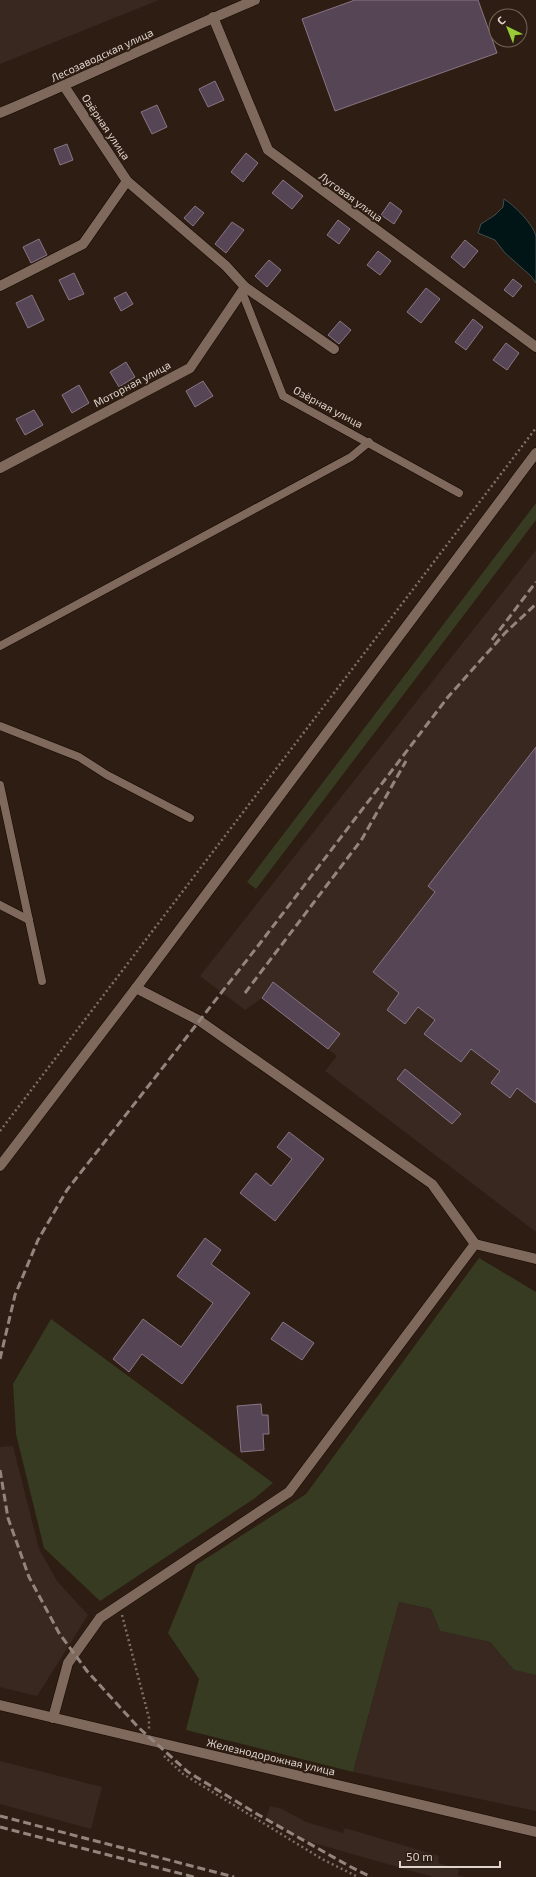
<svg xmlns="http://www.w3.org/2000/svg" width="536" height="1877" font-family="'Exo 2',sans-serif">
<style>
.industrial{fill:#382820}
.green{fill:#363b21}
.water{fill:#011416;stroke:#444d4d}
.building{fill:#564554;stroke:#887586}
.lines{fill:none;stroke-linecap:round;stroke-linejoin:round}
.lane-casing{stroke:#160701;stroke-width:9}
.street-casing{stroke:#160701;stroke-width:11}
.path{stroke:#7f7067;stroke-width:2.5;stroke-dasharray:2 3;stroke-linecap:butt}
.lane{stroke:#7e695c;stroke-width:8}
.street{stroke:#7e695c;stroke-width:10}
.rail{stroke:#93857d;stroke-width:3;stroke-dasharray:8 4;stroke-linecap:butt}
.labels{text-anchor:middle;stroke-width:4;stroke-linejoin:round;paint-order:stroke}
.street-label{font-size:11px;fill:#dfd3cc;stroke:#2e1d12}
</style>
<rect width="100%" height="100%" fill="#2e1d12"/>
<g class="industrial">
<path d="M0 0H159L0 64Z"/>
<path d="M536 550V1232L325 1071 337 1056 262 998 245 1010 200 976Z"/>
<path d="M13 1446 39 1549 57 1581 88 1615 37 1696 0 1687V1447Z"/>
<path d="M399 1602 431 1609 440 1631 490 1642 514 1670 536 1675V1811L353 1772Z"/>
<path d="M0 1761 102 1787 91 1829 0 1804Z"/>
<path d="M270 1806 282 1809 306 1822 343 1833 345 1828 439 1856 438 1863 459 1869 458 1875 465 1877H433L303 1840 266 1819Z"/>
</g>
<g class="green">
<path d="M536 503V520L256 889 247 882Z"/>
<path d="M479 1258 536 1292V1675L514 1670 490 1642 440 1631 431 1609 399 1602 353 1772 186 1730 199 1679 168 1633 196 1565 306 1494Z"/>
<path d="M51 1319 273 1483 255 1498 100 1601 44 1548 16 1434 13 1384Z"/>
</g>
<path class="water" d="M504 199C514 205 533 224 536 236 536 247 536 271 536 283L531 276 505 253 495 240 478 233 481 224 495 215 503 207Z"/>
<g class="building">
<path d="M355 0H478L497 53 335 111 302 19Z"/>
<path d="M215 81 224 100 208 107 199 89Z"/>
<path d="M157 105 167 127 152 134 141 112Z"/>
<path d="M67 144 73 160 60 165 54 149Z"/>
<path d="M246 153 258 163 243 182 231 172Z"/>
<path d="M283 180 303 196 292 209 272 193Z"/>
<path d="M390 202 402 211 394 224 381 215Z"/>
<path d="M195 206 204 213 193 226 184 218Z"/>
<path d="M338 220 350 229 339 244 327 235Z"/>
<path d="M232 222 244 230 226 253 215 244Z"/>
<path d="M39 239 47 255 31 263 23 247Z"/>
<path d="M465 240 478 251 464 268 451 257Z"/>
<path d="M378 251 391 261 380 275 367 265Z"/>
<path d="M269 260 281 270 267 287 255 276Z"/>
<path d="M74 273 84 294 69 300 59 280Z"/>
<path d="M513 279 522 286 513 297 504 290Z"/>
<path d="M426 288 440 299 421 323 407 312Z"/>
<path d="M126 292 133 304 121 311 114 298Z"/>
<path d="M32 295 44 320 28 328 16 303Z"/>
<path d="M473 319 483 327 466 350 455 342Z"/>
<path d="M340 321 351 330 339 344 328 335Z"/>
<path d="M506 343 519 353 507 370 493 360Z"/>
<path d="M126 362 135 377 119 387 110 372Z"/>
<path d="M203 381 213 396 195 407 186 391Z"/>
<path d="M79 385 89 403 72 413 62 395Z"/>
<path d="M34 410 43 425 25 435 16 419Z"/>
<path d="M536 747V1103L517 1088 510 1098 491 1083 500 1071 471 1049 461 1062 424 1034 435 1020 418 1007 405 1024 387 1010 399 993 373 972 435 892 428 886Z"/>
<path d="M273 982 340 1034 328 1049 262 998Z"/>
<path d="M405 1069 461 1114 452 1124 397 1079Z"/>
<path d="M289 1132 324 1159 275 1221 240 1193 256 1173 271 1186 292 1159 277 1147Z"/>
<path d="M205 1238 221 1250 211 1264 250 1293 182 1384 142 1354 129 1372 113 1359 143 1319 181 1347 213 1303 177 1276Z"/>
<path d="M283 1322 314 1343 302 1360 271 1339Z"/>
<path d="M261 1404 262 1415H268L269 1434H263L264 1450 241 1452 237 1406Z"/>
</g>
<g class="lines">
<defs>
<g id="lane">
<path d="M242 292 283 396 459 493"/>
<path d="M0 646 351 457 369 442"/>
<path d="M0 726 79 757 107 775 190 818"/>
<path d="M0 785 42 981"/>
<path d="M0 905 29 920"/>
</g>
<g id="street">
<path d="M213 17 268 150 536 347"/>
<path d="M64 86 127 181 226 266 245 287 334 349"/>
<path d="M0 113C86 77 169 36 255 0"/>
<path d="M0 286 83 244 127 181"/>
<path d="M0 468 190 368 245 287"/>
<path d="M136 988 200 1021 432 1184 475 1244"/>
<path d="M0 1166 136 988 536 453"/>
<path d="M0 1705 536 1832"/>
<path d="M53 1718 68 1663 100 1618 289 1492 475 1244 536 1259"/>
</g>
</defs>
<use href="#lane" class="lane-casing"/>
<use href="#street" class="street-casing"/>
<g class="path">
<path d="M0 1131 536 428"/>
<path d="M122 1615 149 1718V1729"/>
<path d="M164 1756 183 1774 322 1859 358 1877"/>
</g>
<use href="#lane" class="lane"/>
<use href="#street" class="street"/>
<g class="rail">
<path d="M492 640 536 582"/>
<path d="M245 993 362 839 406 761"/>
<path d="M0 1359 15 1295 38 1240 67 1190 261 942 448 697 505 633 536 604"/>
<path d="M0 1470 8 1518 29 1577 59 1633 87 1671 138 1727 188 1772 257 1814 349 1866 371 1877"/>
<path d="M0 1816 234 1877"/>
<path d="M0 1827 194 1877"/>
</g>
</g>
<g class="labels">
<g class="street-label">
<text transform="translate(102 55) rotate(-25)" y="4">Лесозаводская улица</text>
<text transform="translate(106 127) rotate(56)" y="4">Озёрная улица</text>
<text transform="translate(351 197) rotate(36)" y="4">Луговая улица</text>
<text transform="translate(132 384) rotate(-28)" y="4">Моторная улица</text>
<text transform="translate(328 407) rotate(28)" y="4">Озёрная улица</text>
<text transform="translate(271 1757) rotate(13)" y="4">Железнодорожная улица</text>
</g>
</g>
<g transform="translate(508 28) rotate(317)"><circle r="19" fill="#2e1d12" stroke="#75665c"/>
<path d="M0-3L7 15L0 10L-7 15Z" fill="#98cb37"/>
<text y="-6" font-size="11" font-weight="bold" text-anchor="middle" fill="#dfd3cc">С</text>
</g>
<path d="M400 1861v6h100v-6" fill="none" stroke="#dfd3cc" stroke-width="2"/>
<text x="406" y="1861" font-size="12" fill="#dfd3cc" stroke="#2e1d12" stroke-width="3" paint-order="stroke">50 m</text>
</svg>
